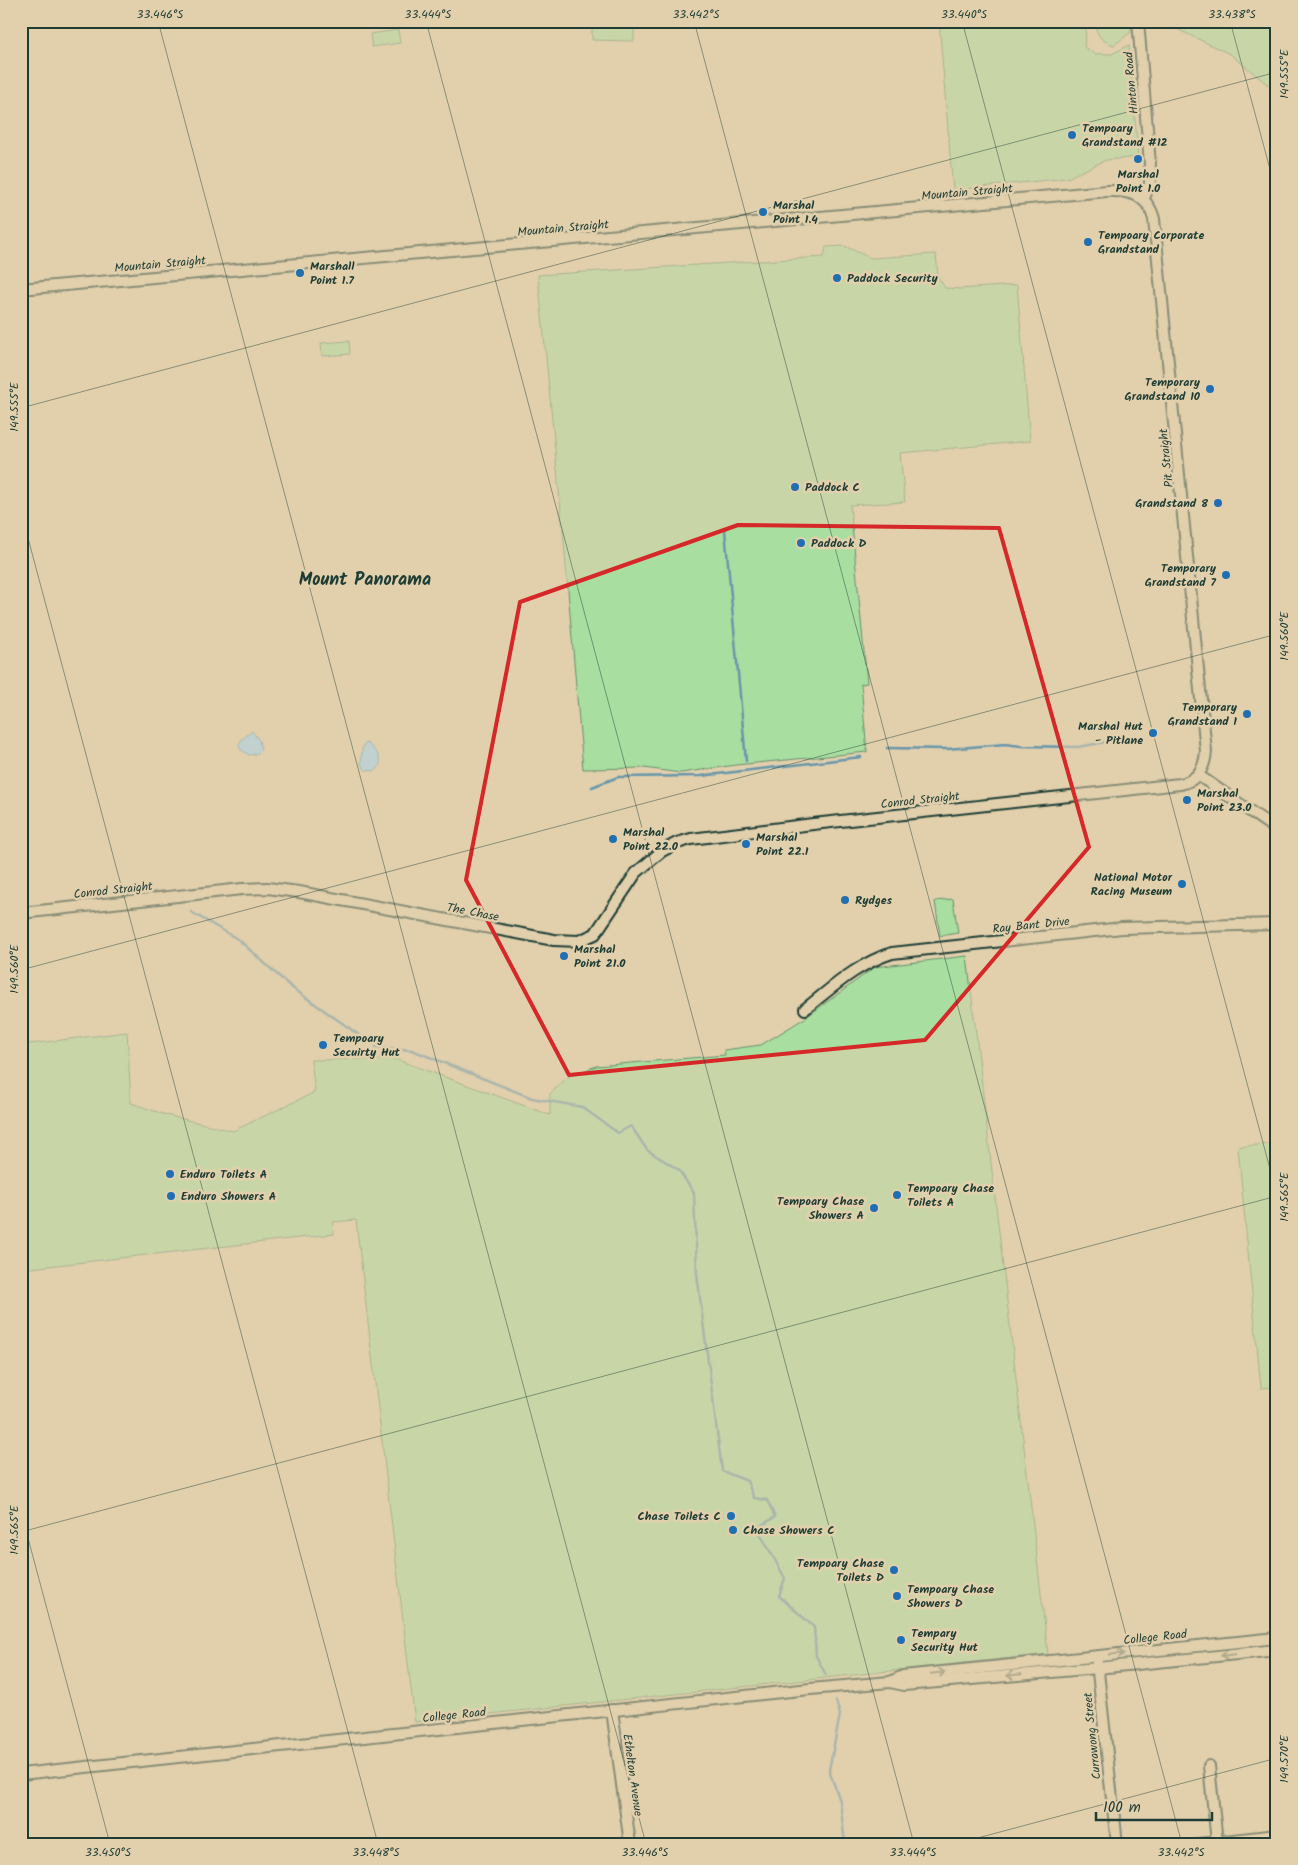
<svg xmlns="http://www.w3.org/2000/svg" width="1298" height="1865" font-family="Kalam,sans-serif">
<style>
.green{fill:#a9dea1;stroke:#648e6a}
.water{fill:#97d2f8;stroke:#6796aa}
.lines{fill:none;stroke-linecap:round;stroke-linejoin:round}
.stream{stroke:#6796aa;stroke-width:2.5}
.minor-casing{stroke:#1f3d34;stroke-width:14}
.minor{stroke:#e2d0ad;stroke-width:10}
.oneway{stroke:#777f6a}
.marked{fill:none;stroke:#d62828;stroke-width:4;stroke-linejoin:round}
.ticks{fill:none;stroke:#1f3d34;stroke-width:1;stroke-opacity:0.45}
.poi-dot{fill:#1f6fb2;stroke:#e2d0ad;stroke-width:2}
.labels{text-anchor:middle;stroke-width:5;stroke-linejoin:round;paint-order:stroke}
.street-label{font-size:12px;fill:#1f3d34;stroke:#e2d0ad}
.poi-label{font-size:12px;font-weight:bold;fill:#1f3d34;stroke:#e2d0ad;text-anchor:start}
.district-label{font-size:18px;font-weight:bold;fill:#1f3d34;stroke:#e2d0ad}
.neatline{fill:none;stroke:#1f3d34;stroke-width:2}
.ticks-label{font-size:12px;text-anchor:middle;fill:#1f3d34}
</style>
<rect width="100%" height="100%" fill="#e2d0ad"/>
<filter id="ink" filterUnits="userSpaceOnUse"><feTurbulence type="fractalNoise" baseFrequency=".02" numOctaves="2"/><feDisplacementMap in="SourceGraphic" scale="10" xChannelSelector="R" yChannelSelector="G"/><feConvolveMatrix kernelMatrix="1 2 1 2 8 2 1 2 1" color-interpolation-filters="sRGB"/></filter>
<g filter="url(#ink)">
<g class="green">
<path d="M592 21H634V41L592 40Z"/>
<path d="M939 21H1083L1086 31 1084 47 1095 54H1112L1129 45 1138 157 1106 160 1067 178 953 190Z"/>
<path d="M1095 21H1130L1131 32 1114 45C1101 41 1096 35 1095 21Z"/>
<path d="M1160 21H1277V92L1230 54Z"/>
<path d="M398 30 400 43 372 47 370 34Z"/>
<path d="M844 246 871 258 936 254 938 277 945 288 960 289 1017 285 1030 441 900 453 905 502 850 505 867 683 861 684 867 752 736 765 681 773 644 768 583 769 564 542 538 275 824 257 826 247Z"/>
<path d="M349 341 350 354 322 356 321 343Z"/>
<path d="M953 899 958 933 940 936 935 901Z"/>
<path d="M967 956 1048 1654 415 1722 356 1220 333 1222 334 1234 21 1269V1045L127 1032 131 1103 166 1115 233 1131 315 1092 311 1060 395 1059 550 1115V1094L568 1077 596 1066 725 1055 724 1050 761 1045 805 1018 875 967Z"/>
<path d="M1277 1143V1387L1261 1388 1238 1147Z"/>
</g>
<g class="water">
<path d="M252 731 259 740 261 750 257 754 249 755 240 749 239 745 241 740Z"/>
<path d="M367 743C376 751 387 761 375 771L366 770 361 765 362 750 364 744Z"/>
</g>
<g class="lines">
<g class="stream">
<path d="M725 530 746 761"/>
<path d="M887 748 947 749 1005 744 1021 746 1078 747 1134 737"/>
<path d="M592 787 618 777 701 776 861 757"/>
<path d="M191 912 239 940 291 987 359 1035"/>
<path d="M376 1047 412 1050 532 1098 582 1107 618 1133 631 1126 647 1150 679 1170 694 1193 697 1274 722 1471 747 1481 754 1498 767 1500 775 1517 757 1528 785 1578 779 1596 814 1627 816 1656 826 1675"/>
<path d="M836 1701 840 1715 829 1770 840 1801 845 1844"/>
</g>
<defs>
<g id="minor">
<path d="M1138 21 1150 164V184L1143 200"/>
<path d="M21 289 1107 191C1130 190 1148 195 1154 219L1206 751C1205 768 1197 781 1180 784L813 824 691 839 677 843 662 851 636 873 595 934 579 941 554 940 299 892 267 888 242 889 21 913"/>
<path d="M1198 775 1277 830"/>
<path d="M805 1009C833 987 857 964 892 953L1122 928 1277 924"/>
<path d="M1097 1663 1117 1844"/>
<path d="M890 1682 904 1685 1097 1668 1277 1650"/>
<path d="M612 1710 630 1844"/>
<path d="M1209 1766 1217 1842"/>
<path d="M21 1774 810 1689 890 1682 903 1676 1277 1638"/>
<path d="M1198 1844 1277 1835"/>
</g>
</defs>
<use href="#minor" class="minor-casing"/>
<use href="#minor" class="minor"/>
</g>
<defs><path id="oneway-shaft" d="M-6 0H5M1.5-3L5.5 0L1.5 3" fill="none" stroke-width="1.6" stroke-linecap="round" stroke-linejoin="round" transform="scale(1.25)"/></defs>
<g class="oneway">
<use href="#oneway-shaft" transform="translate(1117 1654) rotate(-6)"/>
<use href="#oneway-shaft" transform="translate(1228 1655) rotate(174)"/>
<use href="#oneway-shaft" transform="translate(938 1673) rotate(-6)"/>
<use href="#oneway-shaft" transform="translate(1014 1675) rotate(175)"/>
</g>
</g>
<path d="M0 0H1298V1865H0ZM738 525 999 528 1089 847 925 1040 569 1075 466 880 520 602Z" fill="#e2d0ad" fill-opacity=".55" fill-rule="evenodd"/>
<path class="marked" d="M738 525 999 528 1089 847 925 1040 569 1075 466 880 520 602Z"/>
<path class="ticks" d="M158 21 646 1844M426 21 914 1844M694 21 1182 1844M962 21 1277 1195M1230 21 1277 195M21 408 1277 72M21 512 378 1844M21 970 1277 634M21 1512 110 1844M21 1532 1277 1196M955 1844 1277 1758"/>
<g class="poi-dot">
<circle cx="1072" cy="135" r="5"/>
<circle cx="1138" cy="159" r="5"/>
<circle cx="763" cy="212" r="5"/>
<circle cx="1088" cy="242" r="5"/>
<circle cx="300" cy="273" r="5"/>
<circle cx="837" cy="278" r="5"/>
<circle cx="1210" cy="389" r="5"/>
<circle cx="795" cy="487" r="5"/>
<circle cx="1218" cy="503" r="5"/>
<circle cx="801" cy="543" r="5"/>
<circle cx="1226" cy="575" r="5"/>
<circle cx="1247" cy="714" r="5"/>
<circle cx="1153" cy="733" r="5"/>
<circle cx="1187" cy="800" r="5"/>
<circle cx="613" cy="839" r="5"/>
<circle cx="746" cy="844" r="5"/>
<circle cx="1182" cy="884" r="5"/>
<circle cx="845" cy="900" r="5"/>
<circle cx="564" cy="956" r="5"/>
<circle cx="323" cy="1045" r="5"/>
<circle cx="170" cy="1174" r="5"/>
<circle cx="897" cy="1195" r="5"/>
<circle cx="171" cy="1196" r="5"/>
<circle cx="874" cy="1208" r="5"/>
<circle cx="731" cy="1516" r="5"/>
<circle cx="733" cy="1530" r="5"/>
<circle cx="894" cy="1570" r="5"/>
<circle cx="897" cy="1596" r="5"/>
<circle cx="901" cy="1640" r="5"/>
</g>
<g class="labels">
<g class="street-label">
<text transform="translate(1131 83) rotate(-95)" y="4">Hinton Road</text>
<text transform="translate(967 192) rotate(-5)" y="4">Mountain Straight</text>
<text transform="translate(563 228) rotate(-5)" y="4">Mountain Straight</text>
<text transform="translate(160 264) rotate(-5)" y="4">Mountain Straight</text>
<text transform="translate(1166 458) rotate(-96)" y="4">Pit Straight</text>
<text transform="translate(920 800) rotate(-6)" y="4">Conrod Straight</text>
<text transform="translate(113 890) rotate(-6)" y="4">Conrod Straight</text>
<text transform="translate(473 912) rotate(11)" y="4">The Chase</text>
<text transform="translate(1031 925) rotate(-6)" y="4">Ray Bant Drive</text>
<text transform="translate(1155 1637) rotate(-6)" y="4">College Road</text>
<text transform="translate(454 1715) rotate(-6)" y="4">College Road</text>
<text transform="translate(1092 1736) rotate(-96)" y="4">Currawong Street</text>
<text transform="translate(633 1775) rotate(82)" y="4">Ethelton Avenue</text>
</g>
<g class="poi-label">
<text x="1082" y="132">Tempoary<tspan x="1082" dy="14">Grandstand #12</tspan></text>
<text x="1138" y="178" text-anchor="middle">Marshal<tspan x="1138" dy="14">Point 1.0</tspan></text>
<text x="773" y="209">Marshal<tspan x="773" dy="14">Point 1.4</tspan></text>
<text x="1098" y="239">Tempoary Corporate<tspan x="1098" dy="14">Grandstand</tspan></text>
<text x="310" y="270">Marshall<tspan x="310" dy="14">Point 1.7</tspan></text>
<text x="847" y="282">Paddock Security</text>
<text x="1200" y="386" text-anchor="end">Temporary<tspan x="1200" dy="14">Grandstand 10</tspan></text>
<text x="805" y="491">Paddock C</text>
<text x="1208" y="507" text-anchor="end">Grandstand 8</text>
<text x="811" y="547">Paddock D</text>
<text x="1216" y="572" text-anchor="end">Temporary<tspan x="1216" dy="14">Grandstand 7</tspan></text>
<text x="1237" y="711" text-anchor="end">Temporary<tspan x="1237" dy="14">Grandstand 1</tspan></text>
<text x="1143" y="730" text-anchor="end">Marshal Hut<tspan x="1143" dy="14">- Pitlane</tspan></text>
<text x="1197" y="797">Marshal<tspan x="1197" dy="14">Point 23.0</tspan></text>
<text x="623" y="836">Marshal<tspan x="623" dy="14">Point 22.0</tspan></text>
<text x="756" y="841">Marshal<tspan x="756" dy="14">Point 22.1</tspan></text>
<text x="1172" y="881" text-anchor="end">National Motor<tspan x="1172" dy="14">Racing Museum</tspan></text>
<text x="855" y="904">Rydges</text>
<text x="574" y="953">Marshal<tspan x="574" dy="14">Point 21.0</tspan></text>
<text x="333" y="1042">Tempoary<tspan x="333" dy="14">Secuirty Hut</tspan></text>
<text x="180" y="1178">Enduro Toilets A</text>
<text x="907" y="1192">Tempoary Chase<tspan x="907" dy="14">Toilets A</tspan></text>
<text x="181" y="1200">Enduro Showers A</text>
<text x="864" y="1205" text-anchor="end">Tempoary Chase<tspan x="864" dy="14">Showers A</tspan></text>
<text x="721" y="1520" text-anchor="end">Chase Toilets C</text>
<text x="743" y="1534">Chase Showers C</text>
<text x="884" y="1567" text-anchor="end">Tempoary Chase<tspan x="884" dy="14">Toilets D</tspan></text>
<text x="907" y="1593">Tempoary Chase<tspan x="907" dy="14">Showers D</tspan></text>
<text x="911" y="1637">Tempary<tspan x="911" dy="14">Security Hut</tspan></text>
</g>
<g class="district-label">
<text x="365" y="585">Mount Panorama</text>
</g>
</g>
<rect width="1298" height="1865" fill="none" stroke="#e2d0ad" stroke-width="55"/>
<path d="M1096 1812v8h116v-8" fill="none" stroke="#1f3d34" stroke-width="2.5"/>
<text x="1103" y="1812" font-size="15" fill="#1f3d34" stroke="#e2d0ad" stroke-width="4" paint-order="stroke">100 m</text>
<rect x="28" y="28" width="1242" height="1810" class="neatline"/>
<g class="ticks-label">
<text x="160" y="18">33.446°S</text>
<text x="428" y="18">33.444°S</text>
<text x="696" y="18">33.442°S</text>
<text x="964" y="18">33.440°S</text>
<text x="1232" y="18">33.438°S</text>
<text transform="translate(1284 74) rotate(-90)" y="4">149.555°E</text>
<text transform="translate(14 407) rotate(-90)" y="4">149.555°E</text>
<text transform="translate(1284 636) rotate(-90)" y="4">149.560°E</text>
<text transform="translate(14 969) rotate(-90)" y="4">149.560°E</text>
<text transform="translate(1284 1197) rotate(-90)" y="4">149.565°E</text>
<text transform="translate(14 1530) rotate(-90)" y="4">149.565°E</text>
<text transform="translate(1284 1759) rotate(-90)" y="4">149.570°E</text>
<text x="108" y="1856">33.450°S</text>
<text x="376" y="1856">33.448°S</text>
<text x="645" y="1856">33.446°S</text>
<text x="913" y="1856">33.444°S</text>
<text x="1181" y="1856">33.442°S</text>
</g>
</svg>
